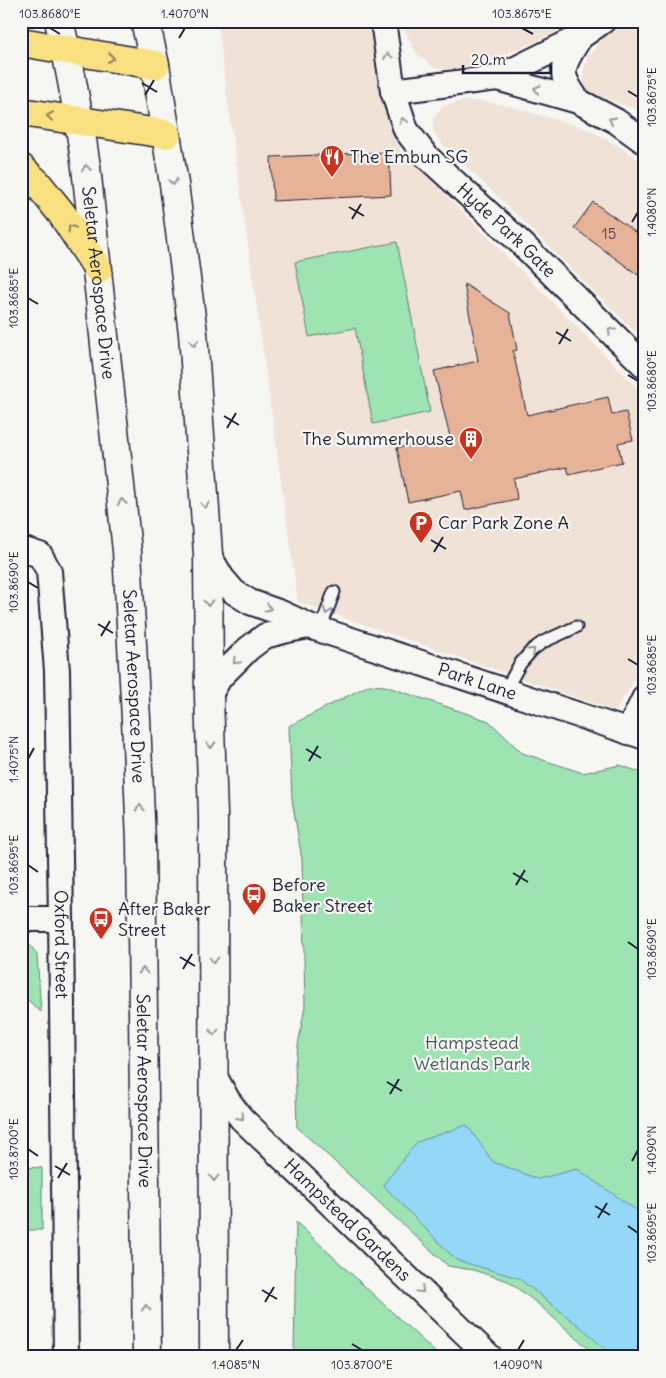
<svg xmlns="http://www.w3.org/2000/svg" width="666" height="1378" font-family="Delius,sans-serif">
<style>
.built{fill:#f1e2d7}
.green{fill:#9de4b2;stroke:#608376}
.water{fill:#95d7f7;stroke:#678fac}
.building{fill:#e6b398;stroke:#22223b}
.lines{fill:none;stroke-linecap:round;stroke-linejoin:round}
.lane-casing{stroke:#22223b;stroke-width:15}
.street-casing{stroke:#22223b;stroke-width:28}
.secondary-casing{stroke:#22223b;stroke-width:31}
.primary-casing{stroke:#22223b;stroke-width:31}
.lane{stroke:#f6f6f2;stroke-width:11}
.street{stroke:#f6f6f2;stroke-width:24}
.secondary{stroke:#f6f6f2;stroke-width:28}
.primary{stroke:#f9e181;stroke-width:28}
.oneway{stroke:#9797a0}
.oneway2{stroke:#8e825e}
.ticks{fill:none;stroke:#22223b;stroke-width:2}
.labels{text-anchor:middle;stroke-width:4.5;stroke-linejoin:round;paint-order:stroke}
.number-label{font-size:15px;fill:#534652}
.poi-label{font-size:18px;fill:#22223b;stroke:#f6f6f2;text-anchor:start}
.street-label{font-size:18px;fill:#22223b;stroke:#f6f6f2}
.park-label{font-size:18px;fill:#475c5f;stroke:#f6f6f2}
.neatline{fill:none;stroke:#22223b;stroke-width:2}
.ticks-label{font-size:12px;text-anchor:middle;fill:#22223b}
</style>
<rect width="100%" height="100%" fill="#f6f6f2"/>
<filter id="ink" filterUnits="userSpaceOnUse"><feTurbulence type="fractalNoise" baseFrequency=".02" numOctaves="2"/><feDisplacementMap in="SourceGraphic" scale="10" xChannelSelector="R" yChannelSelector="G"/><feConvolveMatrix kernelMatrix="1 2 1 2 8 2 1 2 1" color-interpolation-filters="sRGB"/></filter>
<g filter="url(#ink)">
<g class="built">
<path d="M218 21H371L388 126 402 151 623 373 645 397V655L635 679 616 711 298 602 223 67Z"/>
<path d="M403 21H575L566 29 496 58 455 70 435 68 417 54 404 29Z"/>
<path d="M626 21H645V113L612 101 585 89 583 73 588 56 606 35Z"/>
<path d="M462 101H481L512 107 588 129 622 148 645 164V342L516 214 442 144 433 130V118L443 106Z"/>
</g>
<g class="green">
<path d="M397 242 430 412 373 424 355 328 309 337 295 262Z"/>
<path d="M369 685 385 686 489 721 522 753 583 773 620 765 645 774V1357H598L538 1304 508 1281 473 1270 448 1266 297 1127 295 1063 305 1006 302 860 292 799 289 726Z"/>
<path d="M21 941 31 946 37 955 41 1012 21 994Z"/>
<path d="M21 1167 42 1168V1230H21Z"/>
<path d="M296 1222 440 1357H294Z"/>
</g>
<path class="water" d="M467 1125 493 1162 538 1179 577 1169 645 1216V1357H613L588 1333 518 1278 456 1260 383 1185 417 1142Z"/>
<g class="building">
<path d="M389 152 391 195 273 201 271 157Z"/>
<path d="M593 202 645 239V280L574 228Z"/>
<path d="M464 284 510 313 517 350 513 351 527 415 608 397 612 415 626 412 633 440 618 443 622 462 569 474 567 467 514 479 517 499 465 510 461 491 408 502 397 448 450 437 434 371 478 361Z"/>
</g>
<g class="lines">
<defs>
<g id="lane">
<path d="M320 630 334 592"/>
<path d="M507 692 511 680 520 664 532 650 543 642 576 627"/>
</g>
<g id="street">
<path id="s1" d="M383 21 393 91 406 130 426 156 521 243 645 366"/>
<path d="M497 78 578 101 616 121 645 142"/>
<path d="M393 91 497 78 580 37 603 21"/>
<path d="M578 101C556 71 562 67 580 37"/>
<path id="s2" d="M21 549 40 555 49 571 57 671 61 919 66 1357"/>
<path id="s3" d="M208 554 222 578 234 592 250 602 281 613 309 626 645 737"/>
<path d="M209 696 220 677 248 649 265 636 288 630 309 626"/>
<path d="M628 732 645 697"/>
<path d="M21 919H61"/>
<path id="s4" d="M215 1077 227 1099 241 1118 490 1357"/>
</g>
<g id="secondary">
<path id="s5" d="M59 21C71 69 79 118 86 167L127 551 136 719 141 842 147 1357"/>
<path d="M145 21 155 65 174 184 193 333 208 554 209 696 213 815 214 1357"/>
</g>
<g id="primary">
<path d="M21 42 155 65"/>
<path d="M21 112 166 134"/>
<path d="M21 168 37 183 62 214 98 269"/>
</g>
</defs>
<use href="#lane" class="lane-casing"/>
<use href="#street" class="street-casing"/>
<use href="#secondary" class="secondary-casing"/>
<use href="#primary" class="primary-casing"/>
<use href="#lane" class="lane"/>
<use href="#street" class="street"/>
<use href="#secondary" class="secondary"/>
<use href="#primary" class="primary"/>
</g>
<defs><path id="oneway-chevron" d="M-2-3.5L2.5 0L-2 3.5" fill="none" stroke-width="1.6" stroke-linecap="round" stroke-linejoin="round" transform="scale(1.25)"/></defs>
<g class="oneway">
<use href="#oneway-chevron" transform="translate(388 56) rotate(-98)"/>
<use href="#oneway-chevron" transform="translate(537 89) rotate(-164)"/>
<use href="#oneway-chevron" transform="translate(612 120) rotate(-150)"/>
<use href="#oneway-chevron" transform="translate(403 121) rotate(-109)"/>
<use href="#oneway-chevron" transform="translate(86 168) rotate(-97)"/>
<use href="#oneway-chevron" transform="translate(173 182) rotate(82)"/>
<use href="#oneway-chevron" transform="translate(611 331) rotate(-134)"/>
<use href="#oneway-chevron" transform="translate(194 343) rotate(86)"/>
<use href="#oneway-chevron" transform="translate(122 502) rotate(-96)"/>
<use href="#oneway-chevron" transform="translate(205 505) rotate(86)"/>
<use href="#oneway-chevron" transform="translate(208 603) rotate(89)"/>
<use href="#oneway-chevron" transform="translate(268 608) rotate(20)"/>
<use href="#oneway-chevron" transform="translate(327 611) rotate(110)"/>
<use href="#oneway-chevron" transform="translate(532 651) rotate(-43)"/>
<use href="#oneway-chevron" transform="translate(236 661) rotate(135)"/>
<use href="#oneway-chevron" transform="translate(211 745) rotate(88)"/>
<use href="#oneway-chevron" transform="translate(140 808) rotate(-92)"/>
<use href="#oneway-chevron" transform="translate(214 960) rotate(90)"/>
<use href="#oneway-chevron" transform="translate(143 971) rotate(-91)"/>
<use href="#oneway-chevron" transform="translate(214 1032) rotate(90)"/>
<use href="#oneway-chevron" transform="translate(241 1117) rotate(48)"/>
<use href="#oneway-chevron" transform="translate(214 1178) rotate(90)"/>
<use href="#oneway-chevron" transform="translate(421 1290) rotate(44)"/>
<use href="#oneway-chevron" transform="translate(146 1308) rotate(-91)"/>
</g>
<g class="oneway2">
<use href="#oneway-chevron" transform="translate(111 58) rotate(10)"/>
<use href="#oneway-chevron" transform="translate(50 116) rotate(-172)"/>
<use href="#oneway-chevron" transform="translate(71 228) rotate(-123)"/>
</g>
</g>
<path class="ticks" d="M50 28 60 34M522 28 533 34M179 38 185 28M142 83 157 92M628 91 638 97M145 95 154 80M349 207 364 216M352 219 361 204M632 222 638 212M28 298 38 304M556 332 571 341M559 344 568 329M628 375 638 381M224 416 239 425M227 428 236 413M431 540 446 549M434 552 443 537M28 582 38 588M98 624 113 633M101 636 110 621M628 659 638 665M306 749 321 758M28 759 34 748M309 761 318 746M28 865 38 872M513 873 528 882M516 885 525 870M628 942 638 949M180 957 195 966M183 969 192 954M387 1082 402 1091M390 1094 399 1079M28 1149 38 1156M632 1161 638 1150M55 1166 70 1175M58 1178 67 1163M595 1206 610 1215M598 1218 607 1203M628 1226 638 1233M262 1290 277 1299M265 1302 274 1287M352 1344 362 1350M236 1350 243 1340M518 1350 524 1340"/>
<defs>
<symbol id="restaurant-pin" viewBox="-11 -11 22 30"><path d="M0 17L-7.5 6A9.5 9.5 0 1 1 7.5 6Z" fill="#c8321e" stroke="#f6f6f2"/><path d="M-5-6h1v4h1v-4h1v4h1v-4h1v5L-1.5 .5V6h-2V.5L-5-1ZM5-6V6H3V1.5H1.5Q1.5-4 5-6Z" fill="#fff"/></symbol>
<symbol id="building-pin" viewBox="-11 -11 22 30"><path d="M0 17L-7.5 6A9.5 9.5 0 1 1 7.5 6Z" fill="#c8321e" stroke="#f6f6f2"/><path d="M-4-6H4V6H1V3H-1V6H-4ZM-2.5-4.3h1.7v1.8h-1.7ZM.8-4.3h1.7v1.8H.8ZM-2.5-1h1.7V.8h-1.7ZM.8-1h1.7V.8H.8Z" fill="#fff"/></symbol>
<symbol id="parking-pin" viewBox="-11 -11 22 30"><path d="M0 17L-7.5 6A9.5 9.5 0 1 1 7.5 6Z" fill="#c8321e" stroke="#f6f6f2"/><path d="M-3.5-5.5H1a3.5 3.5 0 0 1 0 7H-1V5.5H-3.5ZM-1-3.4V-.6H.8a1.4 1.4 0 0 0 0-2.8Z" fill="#fff"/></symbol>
<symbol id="bus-pin" viewBox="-11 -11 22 30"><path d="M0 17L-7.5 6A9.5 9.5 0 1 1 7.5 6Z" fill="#c8321e" stroke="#f6f6f2"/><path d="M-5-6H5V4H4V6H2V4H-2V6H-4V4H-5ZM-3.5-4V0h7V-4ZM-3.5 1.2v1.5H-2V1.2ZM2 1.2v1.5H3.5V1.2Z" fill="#fff"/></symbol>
</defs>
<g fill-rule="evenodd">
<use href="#restaurant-pin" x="318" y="143" width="28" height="38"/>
<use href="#building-pin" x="457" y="425" width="28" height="38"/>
<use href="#parking-pin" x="407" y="509" width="28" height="38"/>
<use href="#bus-pin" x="240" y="881" width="28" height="38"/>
<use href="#bus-pin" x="87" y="905" width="28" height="38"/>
</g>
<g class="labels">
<g class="number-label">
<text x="609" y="239">15</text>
</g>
<g class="poi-label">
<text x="350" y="163">The Embun SG</text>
<text x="454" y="445" text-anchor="end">The Summerhouse</text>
<text x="438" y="529">Car Park Zone A</text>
<text x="272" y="891">Before<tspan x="272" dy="21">Baker Street</tspan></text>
<text x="118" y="915">After Baker<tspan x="118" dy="21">Street</tspan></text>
</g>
<g class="street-label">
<text dy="6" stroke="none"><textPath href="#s1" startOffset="254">Hyde Park Gate</textPath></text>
<text dy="6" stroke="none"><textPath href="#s5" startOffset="265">Seletar Aerospace Drive</textPath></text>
<text dy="6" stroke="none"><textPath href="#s3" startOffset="306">Park Lane</textPath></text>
<text dy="6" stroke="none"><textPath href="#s5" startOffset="670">Seletar Aerospace Drive</textPath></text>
<text dy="6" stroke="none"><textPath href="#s2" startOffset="412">Oxford Street</textPath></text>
<text dy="6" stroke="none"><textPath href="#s5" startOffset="1075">Seletar Aerospace Drive</textPath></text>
<text dy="6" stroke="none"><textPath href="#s4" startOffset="196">Hampstead Gardens</textPath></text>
</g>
<g class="park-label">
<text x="472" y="1049">Hampstead<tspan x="472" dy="21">Wetlands Park</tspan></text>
</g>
</g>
<rect width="666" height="1378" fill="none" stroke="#f6f6f2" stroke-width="55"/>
<path d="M463 65v8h88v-8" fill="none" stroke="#22223b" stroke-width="2.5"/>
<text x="471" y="65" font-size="15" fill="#22223b" stroke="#f6f6f2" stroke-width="4" paint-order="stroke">20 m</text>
<rect x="28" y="28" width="610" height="1322" class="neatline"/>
<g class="ticks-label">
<text x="50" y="18">103.8680°E</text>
<text x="185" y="18">1.4070°N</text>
<text x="522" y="18">103.8675°E</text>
<text transform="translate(652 97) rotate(-90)" y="4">103.8675°E</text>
<text transform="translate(652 212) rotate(-90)" y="4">1.4080°N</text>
<text transform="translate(14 298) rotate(-90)" y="4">103.8685°E</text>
<text transform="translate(652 381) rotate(-90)" y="4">103.8680°E</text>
<text transform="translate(14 582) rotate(-90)" y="4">103.8690°E</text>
<text transform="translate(652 665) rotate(-90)" y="4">103.8685°E</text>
<text transform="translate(14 759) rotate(-90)" y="4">1.4075°N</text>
<text transform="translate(14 865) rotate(-90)" y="4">103.8695°E</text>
<text transform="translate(652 949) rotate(-90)" y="4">103.8690°E</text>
<text transform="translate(14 1149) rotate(-90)" y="4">103.8700°E</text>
<text transform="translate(652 1150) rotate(-90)" y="4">1.4090°N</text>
<text transform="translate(652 1233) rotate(-90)" y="4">103.8695°E</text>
<text x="236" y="1369">1.4085°N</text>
<text x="362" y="1369">103.8700°E</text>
<text x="518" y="1369">1.4090°N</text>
</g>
</svg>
